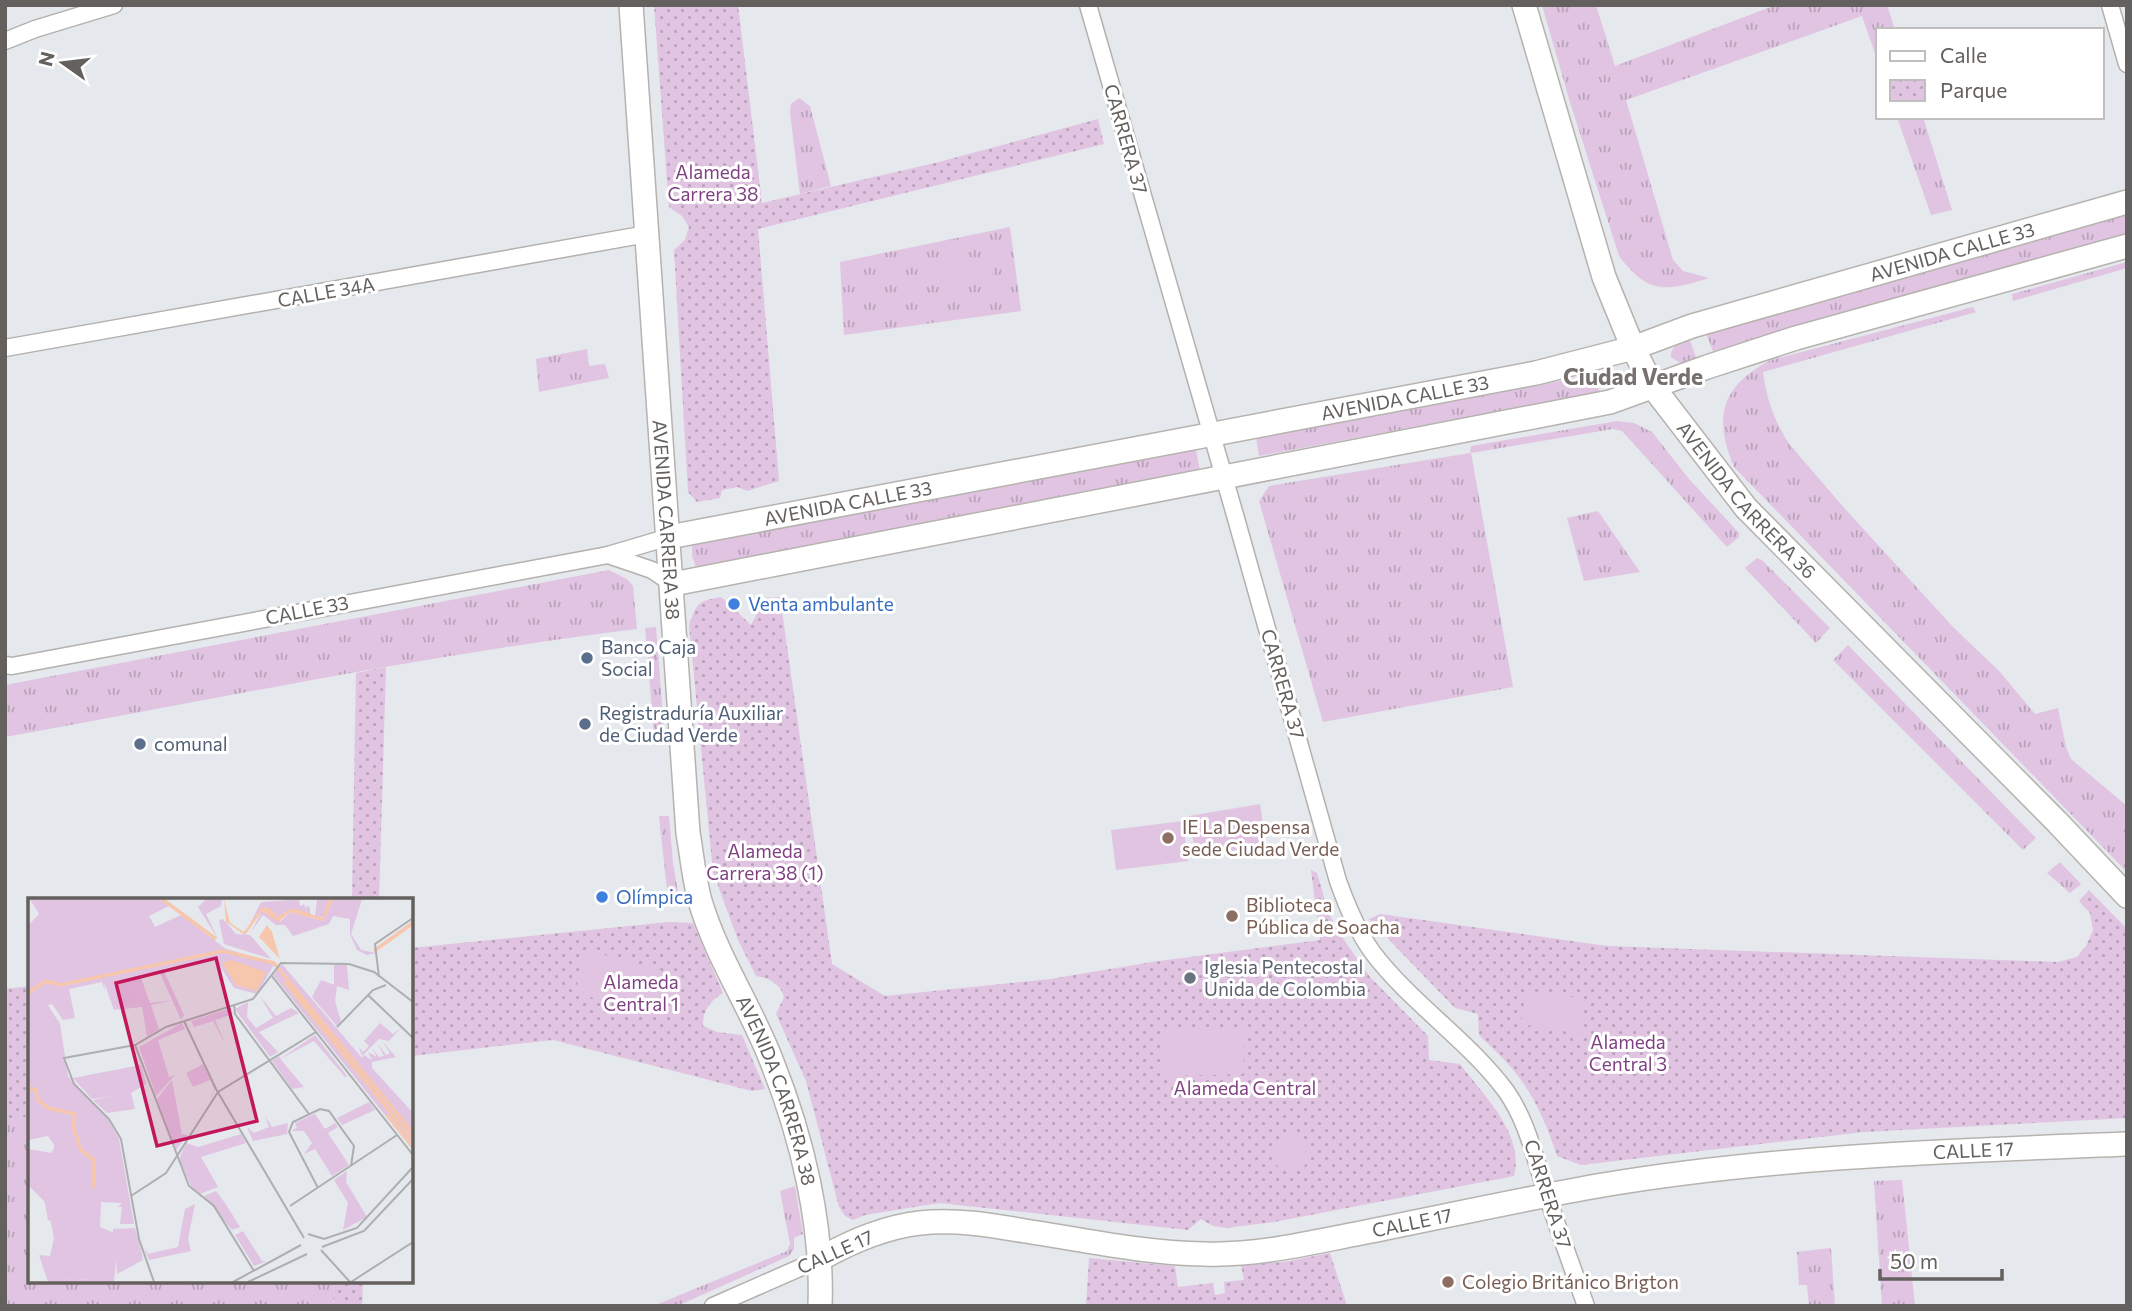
<svg xmlns="http://www.w3.org/2000/svg" width="2132" height="1311" font-family="Commissioner,sans-serif">
<style>
.grass{fill:url(#grass-tufts)}
.park{fill:url(#park-dots)}
.garden{fill:#e0c4e2}
.lines{fill:none;stroke-linecap:round;stroke-linejoin:round}
.street-casing{stroke:#b3b1ae;stroke-width:19}
.secondary-casing{stroke:#b6b3af;stroke-width:26}
.street{stroke:#fff;stroke-width:16}
.secondary{stroke:#fff;stroke-width:23}
.shop-dot{fill:#3f7fe0;stroke:#fff;stroke-width:2.5}
.service-dot{fill:#5c6f8a;stroke:#fff;stroke-width:2.5}
.education-dot{fill:#8d6e63;stroke:#fff;stroke-width:2.5}
.worship-dot{fill:#6b7280;stroke:#fff;stroke-width:2.5}
.labels{text-anchor:middle;stroke-width:6;stroke-linejoin:round;paint-order:stroke}
.street-label{font-size:19px;fill:#64605d;stroke:#fff}
.park-label{font-size:19px;fill:#7f3f81;stroke:#fff}
.shop-label{font-size:19px;fill:#366cbe;stroke:#fff;text-anchor:start}
.service-label{font-size:19px;fill:#4e5e75;stroke:#fff;text-anchor:start}
.education-label{font-size:19px;fill:#785e54;stroke:#fff;text-anchor:start}
.worship-label{font-size:19px;fill:#5b616d;stroke:#fff;text-anchor:start}
.quarter-label{font-size:23px;font-weight:bold;fill:#76716e;stroke:#fff}
.inset-river{fill:none;stroke:#f6c7ad;stroke-width:3.5}
.inset-road{fill:none;stroke:#adaeaf;stroke-width:2}
.view{fill:#c2185b;fill-opacity:0.15;stroke:#c2185b;stroke-width:3.5}
.inset-edge{fill:none;stroke:#64605d;stroke-width:3.5}
</style>
<defs>
<pattern id="grass-tufts" width="24" height="20" patternUnits="userSpaceOnUse" patternTransform="scale(1.75)"><rect width="24" height="20" fill="#e0c4e2"/><path d="M3 7l-1-3M5 7V3M7 7l1-3M15 17l-1-3M17 17v-4M19 17l1-3" fill="none" stroke="#b9a3ba"/></pattern>
<pattern id="park-dots" width="8" height="8" patternUnits="userSpaceOnUse" patternTransform="scale(1.75)"><rect width="8" height="8" fill="#e0c4e2"/><path d="M2 2h.1M6 6h.1" fill="none" stroke="#b9a3ba" stroke-width="1.8" stroke-linecap="round"/></pattern>
</defs>
<rect width="100%" height="100%" fill="#e5e8ed"/>
<g class="grass">
<path d="M1542 5H1596L1615 66 1776 5H1887L1895 30H1878V62L1862 16 1626 100 1673 260 1683 271 1709 278C1665 292 1648 294 1619 256L1569 99Z"/>
<path d="M799 98 810 106 831 186 800 194 790 112 791 104Z"/>
<path d="M1897 117H1923L1952 210 1931 215Z"/>
<path d="M2127 212V234L1714 354 1706 333Z"/>
<path d="M1010 227 1021 311 844 335 840 262Z"/>
<path d="M2127 262V268L2013 301 2012 294Z"/>
<path d="M1973 307 1976 312 1763 372C1766 398 1775 423 1790 445L1846 510 1953 627 2000 672 2035 714 2058 708 2066 747 2071 759 2127 806V872L1734 467C1713 417 1721 386 1771 360Z"/>
<path d="M1689 338 1697 360 1683 365 1671 357C1671 345 1680 343 1689 338Z"/>
<path d="M587 349 589 366 605 364 609 378 539 392 536 359Z"/>
<path d="M1592 375 1600 392 1259 456 1256 437Z"/>
<path d="M1617 421 1634 423 1652 432 1689 479 1739 533V537L1727 547 1622 431 1613 429 1471 453 1513 687 1323 722 1259 501 1269 486 1470 453 1471 446Z"/>
<path d="M1195 446 1200 471 696 567 692 556V542Z"/>
<path d="M1598 511 1640 572 1584 581 1567 518Z"/>
<path d="M1757 558 1762 560 1830 628 1816 643 1745 568Z"/>
<path d="M609 570 627 579 633 586 637 629C425 655 216 699 5 737V685Z"/>
<path d="M656 627 665 742 655 744 645 628Z"/>
<path d="M1848 645 2036 838 2023 850 1833 660Z"/>
<path d="M659 816H669L673 863 679 898 668 899Z"/>
<path d="M2060 862 2081 884 2070 893 2047 873Z"/>
<path d="M30 1117V1281H334L333 1306H5V1119Z"/>
<path d="M1902 1180 1915 1306H1882L1874 1181Z"/>
<path d="M795 1186 803 1234 794 1238V1249L789 1256 677 1306H653L787 1251 790 1244 780 1191Z"/>
<path d="M1831 1248 1835 1306H1809L1807 1285H1799L1797 1252Z"/>
</g>
<g class="park">
<path d="M654 5H738L762 203 939 162 1098 119 1104 144 758 229 779 481 747 491 738 487 722 490 720 498 697 502 688 492 674 250 685 240 689 227 682 216 669 207Z"/>
<path d="M721 597 751 625 765 598 780 597 832 964 885 996 1050 979 1152 962 1320 940 1311 870 1317 873 1329 914 1342 937 1370 977 1428 1036 1429 1060 1460 1064C1483 1095 1525 1134 1514 1176L1274 1222 1226 1228 1213 1226 1201 1219 1188 1230 939 1203 865 1215 853 1220 845 1216 839 1207 806 1081 776 1014 784 997C780 983 769 978 756 976L738 940 713 872 689 625C697 603 698 601 721 597Z"/>
<path d="M386 667 379 900H352L356 673Z"/>
<path d="M2089 890 2127 929V1118L1864 1132 1581 1165 1557 1156C1548 1128 1536 1099 1518 1076 1507 1061 1492 1048 1479 1035L1478 1014 1455 1008 1369 919 1380 914 1607 946 2058 962 2077 957 2086 946 2093 930 2090 913 2079 901Z"/>
<path d="M669 922 693 923 723 993C711 1000 702 1011 703 1026L717 1032 742 1035 765 1089 752 1091 553 1040 411 1056V948Z"/>
<path d="M30 986V1117L5 1119V989Z"/>
<path d="M1330 1253 1347 1306H1086L1089 1258 1175 1266 1178 1287 1213 1283 1215 1295 1225 1293 1224 1282 1244 1280 1241 1265 1284 1262Z"/>
<path d="M334 1281H363L362 1306H333Z"/>
</g>
<g class="garden">
<path d="M992 261 993 281 944 284V266Z"/>
<path d="M1260 804 1266 845 1196 857 1189 816Z"/>
<path d="M1183 821 1188 861 1116 870 1111 830Z"/>
<path d="M586 950 661 970 650 1013 575 993Z"/>
<path d="M1526 990 1585 999 1580 1034 1521 1024Z"/>
<path d="M1244 1029 1243 1074 1163 1076 1164 1030Z"/>
<circle cx="1291" cy="1154" r="18"/>
</g>
<g class="lines">
<defs>
<g id="street">
<path d="M1088 5 1235 515 1338 881C1347 906 1357 931 1373 953 1411 1003 1469 1041 1506 1091 1528 1122 1535 1160 1547 1195 1559 1232 1573 1269 1586 1306"/>
<path d="M2110 5 2127 64"/>
<path d="M5 41 35 29 114 5"/>
<path d="M5 348 647 234"/>
<path d="M608 555 652 570 673 584"/>
<path d="M5 665 12 666 608 555 669 537"/>
<path d="M713 1306 820 1259"/>
</g>
<g id="secondary">
<path id="s1" d="M631 5 688 833C692 856 694 879 700 901 717 958 751 1007 772 1062 802 1137 823 1224 820 1306"/>
<path id="s2" d="M1524 5 1604 277 1633 348 1653 387 1746 508 2058 823 2127 896"/>
<path id="s3" d="M669 537 1536 373 1633 348 1692 326 2127 202"/>
<path d="M673 584 1610 402 1707 367 1796 338 2127 246"/>
<path id="s4" d="M820 1259C850 1242 885 1227 920 1223 955 1219 991 1225 1025 1231 1084 1240 1144 1253 1204 1254 1257 1256 1309 1243 1361 1233 1442 1217 1522 1199 1603 1185 1776 1156 1951 1151 2127 1144"/>
</g>
</defs>
<use href="#street" class="street-casing"/>
<use href="#secondary" class="secondary-casing"/>
<use href="#street" class="street"/>
<use href="#secondary" class="secondary"/>
</g>
<g class="shop-dot">
<circle cx="734" cy="604" r="7"/>
<circle cx="602" cy="897" r="7"/>
</g>
<g class="service-dot">
<circle cx="587" cy="658" r="7"/>
<circle cx="585" cy="724" r="7"/>
<circle cx="140" cy="744" r="7"/>
</g>
<g class="education-dot">
<circle cx="1168" cy="838" r="7"/>
<circle cx="1232" cy="916" r="7"/>
<circle cx="1448" cy="1282" r="7"/>
</g>
<circle class="worship-dot" cx="1190" cy="978" r="7"/>
<g class="labels">
<g class="street-label">
<text transform="translate(1126 139) rotate(74)" y="7">CARRERA 37</text>
<text dy="7" stroke="none"><textPath href="#s3" startOffset="1316">AVENIDA CALLE 33</textPath></text>
<text transform="translate(326 292) rotate(-10)" y="7">CALLE 34A</text>
<text dy="7" stroke="none"><textPath href="#s3" startOffset="749">AVENIDA CALLE 33</textPath></text>
<text dy="7" stroke="none"><textPath href="#s2" startOffset="551">AVENIDA CARRERA 36</textPath></text>
<text dy="7" stroke="none"><textPath href="#s3" startOffset="182">AVENIDA CALLE 33</textPath></text>
<text dy="7" stroke="none"><textPath href="#s1" startOffset="516">AVENIDA CARRERA 38</textPath></text>
<text transform="translate(307 610) rotate(-11)" y="7">CALLE 33</text>
<text transform="translate(1283 684) rotate(74)" y="7">CARRERA 37</text>
<text dy="7" stroke="none"><textPath href="#s1" startOffset="1104">AVENIDA CARRERA 38</textPath></text>
<text dy="7" stroke="none"><textPath href="#s4" startOffset="1171">CALLE 17</textPath></text>
<text transform="translate(1548 1194) rotate(72)" y="7">CARRERA 37</text>
<text dy="7" stroke="none"><textPath href="#s4" startOffset="604">CALLE 17</textPath></text>
<text transform="translate(835 1252) rotate(-24)" y="7">CALLE 17</text>
</g>
<g class="park-label">
<text x="713" y="179">Alameda<tspan x="713" dy="22">Carrera 38</tspan></text>
<text x="765" y="858">Alameda<tspan x="765" dy="22">Carrera 38 (1)</tspan></text>
<text x="641" y="989">Alameda<tspan x="641" dy="22">Central 1</tspan></text>
<text x="1628" y="1049">Alameda<tspan x="1628" dy="22">Central 3</tspan></text>
<text x="1245" y="1095">Alameda Central</text>
</g>
<g class="shop-label">
<text x="748" y="611">Venta ambulante</text>
<text x="616" y="904">Olímpica</text>
</g>
<g class="service-label">
<text x="601" y="654">Banco Caja<tspan x="601" dy="22">Social</tspan></text>
<text x="599" y="720">Registraduría Auxiliar<tspan x="599" dy="22">de Ciudad Verde</tspan></text>
<text x="154" y="751">comunal</text>
</g>
<g class="education-label">
<text x="1182" y="834">IE La Despensa<tspan x="1182" dy="22">sede Ciudad Verde</tspan></text>
<text x="1246" y="912">Biblioteca<tspan x="1246" dy="22">Pública de Soacha</tspan></text>
<text x="1462" y="1289">Colegio Británico Brigton</text>
</g>
<g class="worship-label">
<text x="1204" y="974">Iglesia Pentecostal<tspan x="1204" dy="22">Unida de Colombia</tspan></text>
</g>
<g class="quarter-label">
<text x="1633" y="385">Ciudad Verde</text>
</g>
</g>
<g transform="translate(28 898)">
<rect width="385" height="385" fill="#e5e8ed"/>
<path d="M2 1H131L141 8 121 18 127 29 153 17 198 51 247 65 229 96 206 90 186 59 135 71 156 117 153 122 131 73 102 79 111 107 86 112 76 84 77 93 74 84 41 91 47 120 35 122 24 106 20 107 32 126 40 178 80 221 91 241 106 326H92L94 309H90L94 305 73 304 68 367 61 382 36 380 22 358 26 340 19 306 0 287V251L24 255 27 247 20 238 0 242V28L11 16ZM178 1H194L193 8 178 16 190 41 170 9ZM277 1 271 2 272 8 276 6 279 14 278 8 282 9V16L287 18 289 1H301L295 19H280L265 10 249 19 238 9 220 30 233 4ZM306 1H334L323 36 333 52 348 55 339 57 329 52 322 36V21L305 18 301 26 265 38 257 27H248L235 17 223 34 234 13 253 23 262 14 295 23ZM195 21 208 36 222 37 243 61 196 46 191 22ZM254 66 334 160 336 157 344 162 340 154 349 159 344 150 351 159 356 158 349 145 358 157 362 155 354 143 368 159 344 164V170L385 215V252L245 77ZM306 67H319L321 92 306 87ZM287 137 319 178 317 179 286 143 252 161ZM175 166 187 192 181 203 186 192 182 182 165 189 158 175ZM101 195 107 211 79 215 65 202ZM107 330 113 351 107 357 88 362 86 384 85 331Z" fill="#e0c4e2"/>
<path d="M47 1H58L57 10 90 1 85 9 60 17 58 26 47 33 45 20 56 18ZM21 224 38 248 36 252 51 265 17 270 27 248 20 238Z" fill="#e0c4e2"/>
<path d="M112 77 122 105 145 102 123 107 131 131 119 139 114 109 86 112 111 107 102 79ZM293 82 309 88 307 103 313 123 309 128 284 99ZM232 98 248 118 263 110 271 115 231 134 250 154 242 159 207 111 220 104 219 119 228 130 245 120ZM203 110 205 116 187 122 198 147 185 123 166 129 163 123ZM27 120 19 163 4 167 0 166 7 163 4 156 11 155ZM154 125 157 131 130 142 141 179 147 177 128 198 111 149ZM352 125 365 136 373 130 361 143 351 141 334 158 331 149 335 154 341 148 336 143ZM251 158 254 163 276 189 264 191 244 163ZM113 167 118 186 103 195 107 211 101 196 64 201 45 180ZM144 182 154 236 160 237 147 253 129 201ZM0 186 34 212 44 209 56 221 51 226 55 248 72 276 68 296 23 297 0 287V282L38 291 46 287 52 273 24 231 0 215ZM341 204 347 212 314 227 309 220ZM293 213 287 216 297 231 307 225 310 229 300 235 321 267 304 278 287 251 276 256 284 245 276 233H263L269 230 267 225ZM237 218 244 229 260 225 259 236 225 243 219 229 226 235 241 229ZM213 236 218 245 173 259 190 289 172 296 164 290 151 261 158 245 170 249ZM319 273 318 284 339 319 315 332 320 305 306 282ZM188 293 197 305 212 329 204 332 176 298ZM16 301H95L96 304H73L72 329 86 335V384H20L11 357 22 358 36 380 61 382 68 367 69 334 20 322ZM167 306 160 341 163 353 121 362 116 349 120 356 150 349 157 311ZM215 333 234 363H239L226 368 207 337ZM113 351 115 362 89 376 88 362 107 357Z" fill="#e0c4e2"/>
<path d="M196 1 202 25 216 34 234 9 243 11 249 19 265 10 294 20 301 1H306L295 23 262 14 250 24 234 13 217 37 198 24ZM239 27 244 34 252 61 231 39ZM203 62 238 74 229 93 208 87 194 65Z" fill="#f6c7ad"/>
<path class="inset-river" d="M134 1 188 41M346 53 385 25M257 84 385 242M0 95 18 83 32 87 195 53 246 65 385 235M0 190 8 192 9 201 20 210 47 216 45 229 53 252 66 262 65 290M359 217 385 249"/>
<path class="inset-road" d="M243 77 385 257M351 79 347 46 385 20M340 97 385 140M206 106 207 116 281 216M156 123 188 191 276 340M309 129 345 92 358 87M107 147 161 288 186 308 226 373M290 290 261 234 265 224 292 211 301 213 326 248 323 268M103 298 138 275 190 194 288 134M262 308 369 237M280 336 296 341 329 330 385 269M294 349 336 333 385 281M293 352 322 384M126 384 111 341 93 241 81 221 46 186 36 160 107 147 138 129 225 101 253 65 321 66 346 74 385 104M205 384 273 347M220 384 279 356M323 384 385 344"/>
<path class="view" d="M188 60 229 223 129 248 88 85Z"/>
<rect width="385" height="385" class="inset-edge"/>
</g>
<rect width="2132" height="1311" fill="none" stroke="#64605d" stroke-width="14"/>
<rect x="1876" y="28" width="228" height="91" fill="#ffffff" stroke="#c1bfbe" stroke-width="2"/>
<rect x="1890" y="51" width="35" height="10" fill="#ffffff" stroke="#c1bfbe" stroke-width="2"/>
<text x="1940" y="63" font-size="21" fill="#64605d">Calle</text>
<rect x="1890" y="80" width="35" height="21" fill="url(#park-dots)" stroke="#c1bfbe" stroke-width="2"/>
<text x="1940" y="98" font-size="21" fill="#64605d">Parque</text>
<g transform="translate(63 63) rotate(284)" stroke="#ffffff" stroke-width="5" paint-order="stroke">
<path d="M0-5L12 26L0 18L-12 26Z" fill="#64605d"/>
<text y="-10" font-size="19" font-weight="bold" text-anchor="middle" fill="#64605d">N</text>
</g>
<path d="M1880 1269v10h122v-10" fill="none" stroke="#64605d" stroke-width="3.5"/>
<text x="1890" y="1269" font-size="21" fill="#64605d" stroke="#ffffff" stroke-width="5" paint-order="stroke">50 m</text>
</svg>
